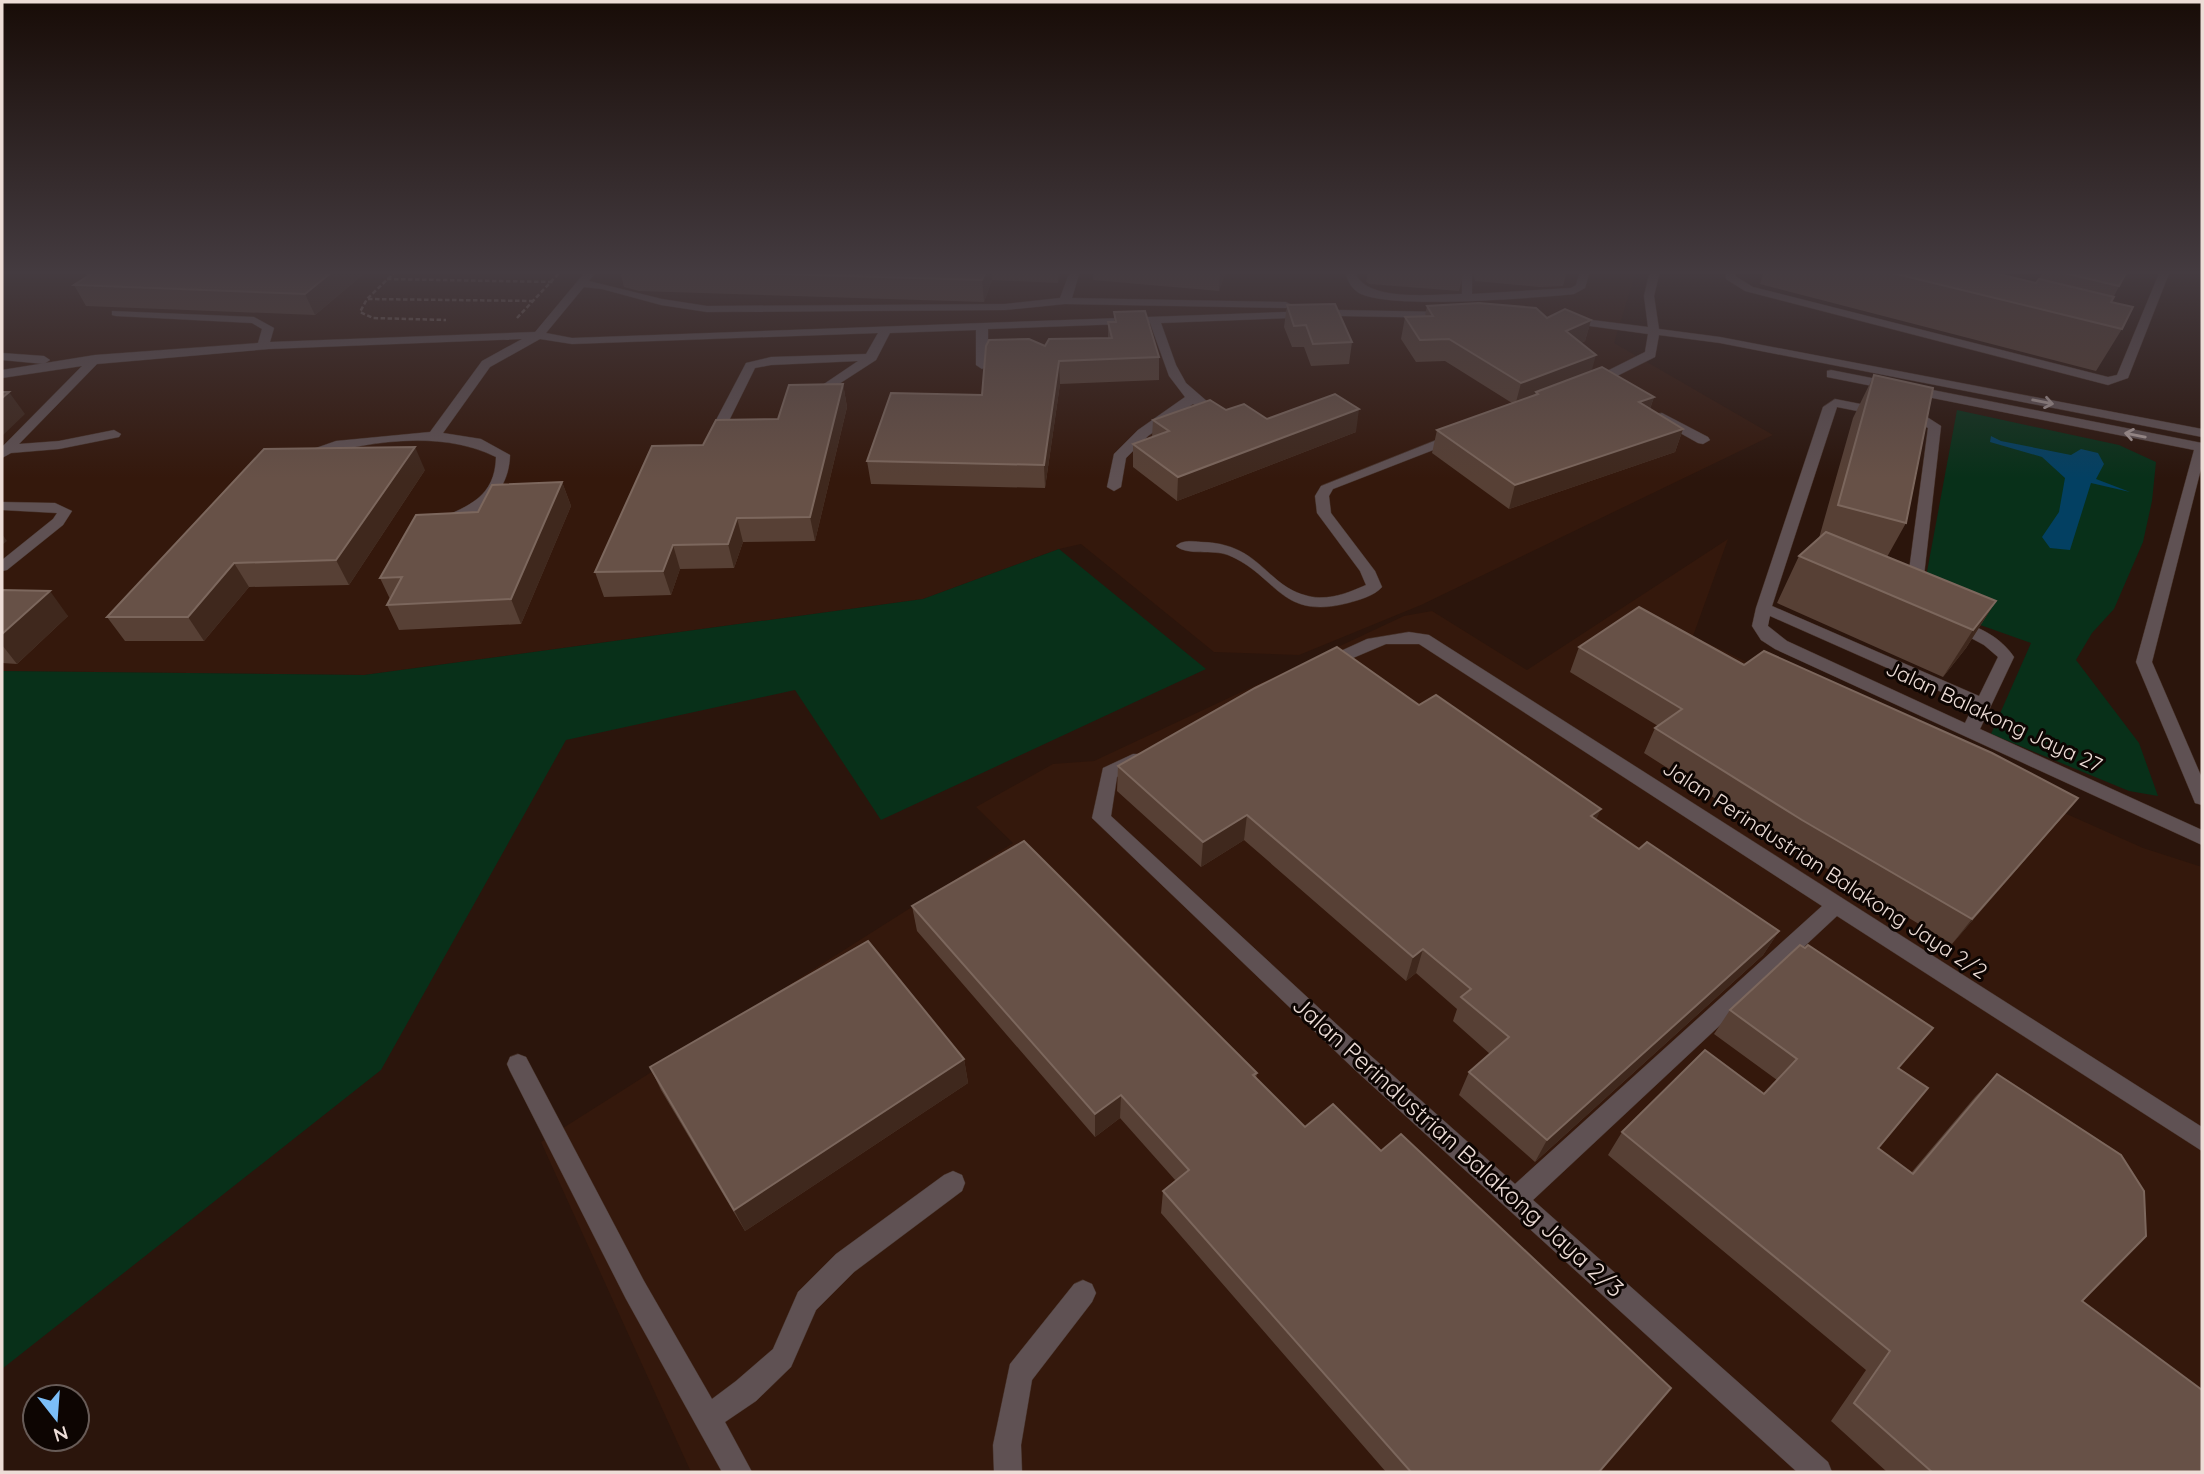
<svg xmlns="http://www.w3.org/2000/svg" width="2204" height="1474" font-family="Quicksand,sans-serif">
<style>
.built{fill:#34180c}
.green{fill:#083019}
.water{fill:#034062}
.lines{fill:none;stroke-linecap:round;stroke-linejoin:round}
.minor-casing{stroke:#463128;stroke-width:1}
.path{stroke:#7b6860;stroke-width:2.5;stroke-dasharray:4.5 2.5;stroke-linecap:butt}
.minor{fill:#5f5153;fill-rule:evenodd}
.wall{fill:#574035}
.shaded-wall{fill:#3f281d}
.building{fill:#675147;stroke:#7c675d;stroke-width:2}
.oneway{stroke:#a69795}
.labels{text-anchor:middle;stroke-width:6;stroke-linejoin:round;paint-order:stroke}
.street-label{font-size:21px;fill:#edddd7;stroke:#0d0502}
.near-street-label{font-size:24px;fill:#edddd7;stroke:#0d0502}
</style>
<rect width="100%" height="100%" fill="#2b150c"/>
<g class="built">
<path d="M2 271H1636L1614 343 1773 435 1421 605 1299 655 1214 652 1081 544 1059 549 923 599 364 675 2 671Z"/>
<path d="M1728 539 1693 636 2002 785 2143 848 2202 867V1472H691L541 1142 1013 843 976 807 1053 764 1094 761 1404 616 1432 611 1527 670Z"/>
</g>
<g class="green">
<path d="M1957 410 2119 445 2156 462 2152 501 2143 542 2114 609 2092 633 2076 660 2139 743 2158 796 2129 791 1991 734 2031 643 1921 604Z"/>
<path d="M1059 549 1206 669 881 820 795 690 566 740 381 1070 2 1369V671L364 675 923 599Z"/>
</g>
<path class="water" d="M1991 436 2001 441 2071 455 2081 449 2098 453 2104 464 2096 479 2130 492 2091 483 2070 550 2050 548 2042 537 2059 512 2065 478 2042 457 1990 442Z"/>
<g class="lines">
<defs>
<g id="minor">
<path d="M586 271H597L589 281 662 299 707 306 1005 304 1060 298 1070 271H1080L1072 298 1286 302 1292 305 1286 308 1065 304 1005 310 707 312 661 305 602 289 584 287 546 333 572 338 1341 310 1446 312 1452 315 1446 318 1341 316 1161 323 1176 365 1186 383 1224 416 1218 420 1193 404 1148 436 1126 458 1121 487 1114 491 1107 487 1114 454 1138 430 1185 397 1169 376 1150 323 988 329V365L982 369 976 365V330L890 333 876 360 825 393 821 392V386L858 361 771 365 755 368 719 441 712 445 705 441 746 363 771 357 866 354 878 333 572 344 540 339 490 367 443 433 481 439 510 455C509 495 478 518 441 527L434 523 436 520C469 506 495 497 496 457 437 428 364 443 303 459L296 455 336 441 430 432 482 361 522 339 269 349 97 364 19 444 59 441 114 430 121 434 119 437 59 449 11 453 2 458V447L82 366 2 378V370L95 355 258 343 262 329 252 323 116 316 112 315V311L254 317 274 328 270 342 535 332Z"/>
<path d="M1345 271H1355C1363 303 1435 294 1462 294V271H1472V294L1571 288 1576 285 1580 271H1590L1585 288 1574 294C1533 298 1391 310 1359 293 1351 288 1347 280 1345 271Z"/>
<path d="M1650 271H1660L1654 296 1659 329 1720 337 2202 429V437L1720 343 1659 335 1655 357 1595 387H1587V381L1645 352 1648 334 1568 323 1562 320 1568 317 1648 327 1644 296Z"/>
<path d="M1726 271H1736L1735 276 1753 287 2108 377 2117 375 2160 271H2170L2128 378 2108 385 1745 291 1726 279Z"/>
<path d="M2 353 44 356 50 360 44 364 2 360Z"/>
<path d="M1831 370 2202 443V465L2152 662 2202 778V805L2195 803 2193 798 2136 662 2194 450 1827 377V371Z"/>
<path d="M1835 399 1927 417 1941 426 1922 593 1914 598 1906 593 1928 428 1918 423 1837 407 1772 606 1979 696 1998 657 1984 645 1947 625 1955 620C1978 626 2001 637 2014 657L1980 729 2202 830V845L1775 649 1761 640 1752 626 1756 608 1823 407ZM1770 616 1973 706 1965 723 1787 641 1768 626Z"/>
<path d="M1662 413 1708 437 1710 440 1703 444 1698 443 1657 420V414Z"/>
<path d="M1454 433 1459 434V440L1333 489 1329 496 1331 513 1375 571 1382 587C1374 596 1359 600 1348 603 1280 621 1277 575 1228 555 1213 549 1187 556 1176 546 1182 540 1192 541 1201 542 1261 543 1266 587 1308 596 1328 601 1348 593 1366 585L1360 571 1317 513 1315 496 1321 486Z"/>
<path d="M2 502 55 503 72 511 63 525 7 570 2 571V560L53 519 57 513 2 510Z"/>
<path d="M1409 632 1429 635 2202 1127V1151L1837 916 1533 1200 1828 1462 1832 1472H1797L1355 1070 1092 818 1103 768 1133 754H1145L1148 758 1145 762 1117 777 1111 816 1371 1056 1515 1184 1822 906 1419 644H1386L1327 669 1319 664 1321 660 1367 639Z"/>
<path d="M518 1054 526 1057 644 1281 712 1399 736 1381 773 1349 798 1292 836 1254 944 1175 953 1171 962 1175 965 1183 962 1191 854 1272 816 1310 791 1367 756 1401 725 1422 752 1472H722L626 1299 510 1071 507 1064 510 1057Z"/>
<path d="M1083 1280 1092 1284 1096 1293 1092 1302 1032 1380 1021 1445 1022 1472H994L993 1445 1010 1364 1074 1284Z"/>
</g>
</defs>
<use href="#minor" class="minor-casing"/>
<g class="path">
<path d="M396 271 367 299 360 312 373 318 446 320"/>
<path d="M387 279 553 282"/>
<path d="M368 299 534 301"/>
<path d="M517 318 561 271"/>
</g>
<use href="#minor" class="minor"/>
</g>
<g class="wall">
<path d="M84 271H367L315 315 86 306 74 285 87 277Z"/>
<path d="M620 271H1062L1058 283 992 280 984 302 639 291 624 287Z"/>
<path d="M1093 271H1226L1219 291 1093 280Z"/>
<path d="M1368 271H1464L1459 291 1370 284 1366 282Z"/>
<path d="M1473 271H1567L1563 286 1540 287 1475 281Z"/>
<path d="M1764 271H1986L2036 283 2044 271H2127L2111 302 2122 329 2096 371 1760 284Z"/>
<path d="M1287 305 1352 342 1349 364 1311 366 1304 347H1292L1284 327Z"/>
<path d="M1427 306 1547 318 1591 320 1585 341 1581 343 1591 371 1654 397 1650 409 1683 429 1675 452 1509 509 1432 453 1437 430 1512 403 1445 361 1416 362 1401 339 1405 317 1425 316Z"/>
<path d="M1114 312 1159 357V380L1060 384 1045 488 871 484 867 461 982 395 1045 346 1108 338V322H1114Z"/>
<path d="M1874 375 1906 523 1887 557 1996 601 1966 648 1943 677 1777 603 1799 556 1819 538 1853 418Z"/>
<path d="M843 384 847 407 815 541 743 542 734 568 680 569 671 595 604 597 595 572 703 445 778 419Z"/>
<path d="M1226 410 1267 419 1356 432 1177 501 1133 467V444L1152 437 1153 420Z"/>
<path d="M425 470 349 585 249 587 204 641H125L107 617Z"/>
<path d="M562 482 571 506 521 624 399 630 387 605 390 599 380 578 478 512Z"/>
<path d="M2 590 68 616 17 664 2 663Z"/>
<path d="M1579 647 1744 665 2078 798 2057 823 1952 944 1788 845 1644 753 1655 728 1658 726 1570 672Z"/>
<path d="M1419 705 1639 849 1779 931 1763 955 1535 1162 1459 1095 1469 1072 1490 1054 1453 1021 1457 1009 1416 973 1406 981 1244 840 1201 867 1117 791 1118 766Z"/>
<path d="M912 906 1257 1073 1256 1078 1599 1472H1386L1161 1213 1163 1191 1176 1181 1120 1118 1095 1137 917 931Z"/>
<path d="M1730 1010 1898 1068 1878 1148 1911 1173 1975 1097 1997 1074 2082 1301 2202 1472H1887L1831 1421 1866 1370 1608 1155 1622 1132 1764 1094 1777 1080 1714 1034Z"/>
<path d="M964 1059 968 1083 745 1231 661 1090 650 1067Z"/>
</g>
<g class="shaded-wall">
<path d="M333 271H367L315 315 305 294Z"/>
<path d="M986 271H991L992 280 984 302 982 280Z"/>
<path d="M1058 271H1062L1058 283Z"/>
<path d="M1220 271H1226L1219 291Z"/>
<path d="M1591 320 1585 341 1560 353 1566 331Z"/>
<path d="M1596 355 1590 377 1538 394 1536 392 1534 398 1515 406 1521 383Z"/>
<path d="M1059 361 1060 384 1045 488 1044 465Z"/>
<path d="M843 384 847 407 815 541 810 517Z"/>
<path d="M9 392 25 414 2 436V398Z"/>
<path d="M1654 397 1646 420 1639 402Z"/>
<path d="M1359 409 1356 432 1177 501 1178 477Z"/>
<path d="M1683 429 1675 452 1509 509 1515 485Z"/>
<path d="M415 447 425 470 349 585 336 560Z"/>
<path d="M562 482 571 506 521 624 511 599Z"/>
<path d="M737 518 743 542 734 568 728 544Z"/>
<path d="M2 534 7 541 2 545Z"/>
<path d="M673 545 680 569 671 595 663 571Z"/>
<path d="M234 563 249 587 204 641 188 617Z"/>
<path d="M50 591 68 616 17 664 2 645V634Z"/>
<path d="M1996 601 1966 648 1943 677 1973 630Z"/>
<path d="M2078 798 2057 823 1952 944 1972 919Z"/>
<path d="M1601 809 1590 834 1591 816Z"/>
<path d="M1247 815 1244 840 1201 867 1203 842Z"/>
<path d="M1779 931 1763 955 1535 1162 1547 1140Z"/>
<path d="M1423 949 1416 973 1406 981 1413 957Z"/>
<path d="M964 1059 968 1083 745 1231 734 1210Z"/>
<path d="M1121 1095 1120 1118 1095 1137V1114Z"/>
</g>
<g class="building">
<path d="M96 271H333L305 294 74 285Z"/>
<path d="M680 271H986L982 280Z"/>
<path d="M1884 271H1986L2036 283 2039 279 2114 297 2111 302 2133 307 2122 329Z"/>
<path d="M2056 271H2127L2119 286Z"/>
<path d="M1479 303 1536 308 1547 318 1565 309 1591 320 1566 331 1596 355 1521 383 1449 339 1420 340 1405 317 1433 316 1427 306Z"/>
<path d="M1335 304 1352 342 1313 344 1306 325 1294 326 1287 305Z"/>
<path d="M1145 311 1159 357 1059 361 1044 465 867 461 891 393 982 395 986 346 989 340 1029 339 1045 346 1049 339 1112 338 1108 322H1116L1114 312Z"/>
<path d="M1602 367 1654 397 1639 402 1683 429 1515 485 1437 430 1538 394 1536 392Z"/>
<path d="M1874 375 1933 388 1906 523 1838 505Z"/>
<path d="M843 384 810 517 737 518 728 544 673 545 663 571 595 572 652 446 703 445 716 420 778 419 789 385Z"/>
<path d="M2 392H9L2 398Z"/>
<path d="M1335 394 1359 409 1178 477 1133 444 1169 431 1153 420 1210 400 1226 410 1244 404 1267 419Z"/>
<path d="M415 447 336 560 234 563 188 617H107L264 449Z"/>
<path d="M562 482 511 599 387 605 402 577 380 578 416 515 478 512 492 485Z"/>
<path d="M1826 532 1996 601 1973 630 1799 556Z"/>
<path d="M2 590 50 591 2 634Z"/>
<path d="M1639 607 1744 665 1764 651 1992 753 2078 798 1972 919 1802 820 1655 728 1682 709 1579 647Z"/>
<path d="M1337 647 1419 705 1436 695 1601 809 1591 816 1639 849 1647 842 1779 931 1547 1140 1469 1072 1509 1037 1461 997 1471 989 1423 949 1413 957 1247 815 1203 842 1118 766 1255 688Z"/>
<path d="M1024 841 1257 1073 1253 1075 1305 1127 1333 1104 1381 1151 1401 1134 1671 1388 1599 1472H1411L1163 1191 1189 1170 1121 1095 1095 1114 912 906Z"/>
<path d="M868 941 964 1059 734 1210 650 1067Z"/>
<path d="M1800 945 1805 948 1808 945 1933 1028 1898 1068 1928 1088 1878 1148 1913 1174 1997 1074 2121 1155 2144 1191 2146 1236 2082 1301 2202 1390V1472H1932L1854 1403 1890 1351 1622 1132 1705 1050 1764 1094 1797 1059 1730 1010Z"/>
</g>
<defs><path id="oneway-shaft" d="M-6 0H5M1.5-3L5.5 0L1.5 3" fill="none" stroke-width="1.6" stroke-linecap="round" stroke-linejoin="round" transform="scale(1.75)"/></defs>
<g class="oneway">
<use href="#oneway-shaft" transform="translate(2043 402) rotate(11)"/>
<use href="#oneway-shaft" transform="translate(2135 435) rotate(-169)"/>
</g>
<linearGradient id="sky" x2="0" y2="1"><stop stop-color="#180c07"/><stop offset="0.57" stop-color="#443b40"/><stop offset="1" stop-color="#443b40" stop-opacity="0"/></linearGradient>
<rect width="2204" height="478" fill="url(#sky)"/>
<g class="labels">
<g class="street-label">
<text transform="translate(1994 717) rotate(25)" y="7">Jalan Balakong Jaya 27</text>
<text transform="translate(1825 870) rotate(33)" y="7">Jalan Perindustrian Balakong Jaya 2/2</text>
</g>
<g class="near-street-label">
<text transform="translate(1458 1147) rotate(42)" y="8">Jalan Perindustrian Balakong Jaya 2/3</text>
</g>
</g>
<rect width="2204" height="1474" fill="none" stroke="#edddd7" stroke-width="7"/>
<g transform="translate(56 1418) rotate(163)"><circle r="33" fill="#0d0502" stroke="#675b57" stroke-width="2"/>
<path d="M0-5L12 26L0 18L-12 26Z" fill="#7bbef8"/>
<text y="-10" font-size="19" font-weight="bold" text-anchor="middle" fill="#edddd7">N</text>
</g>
</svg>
